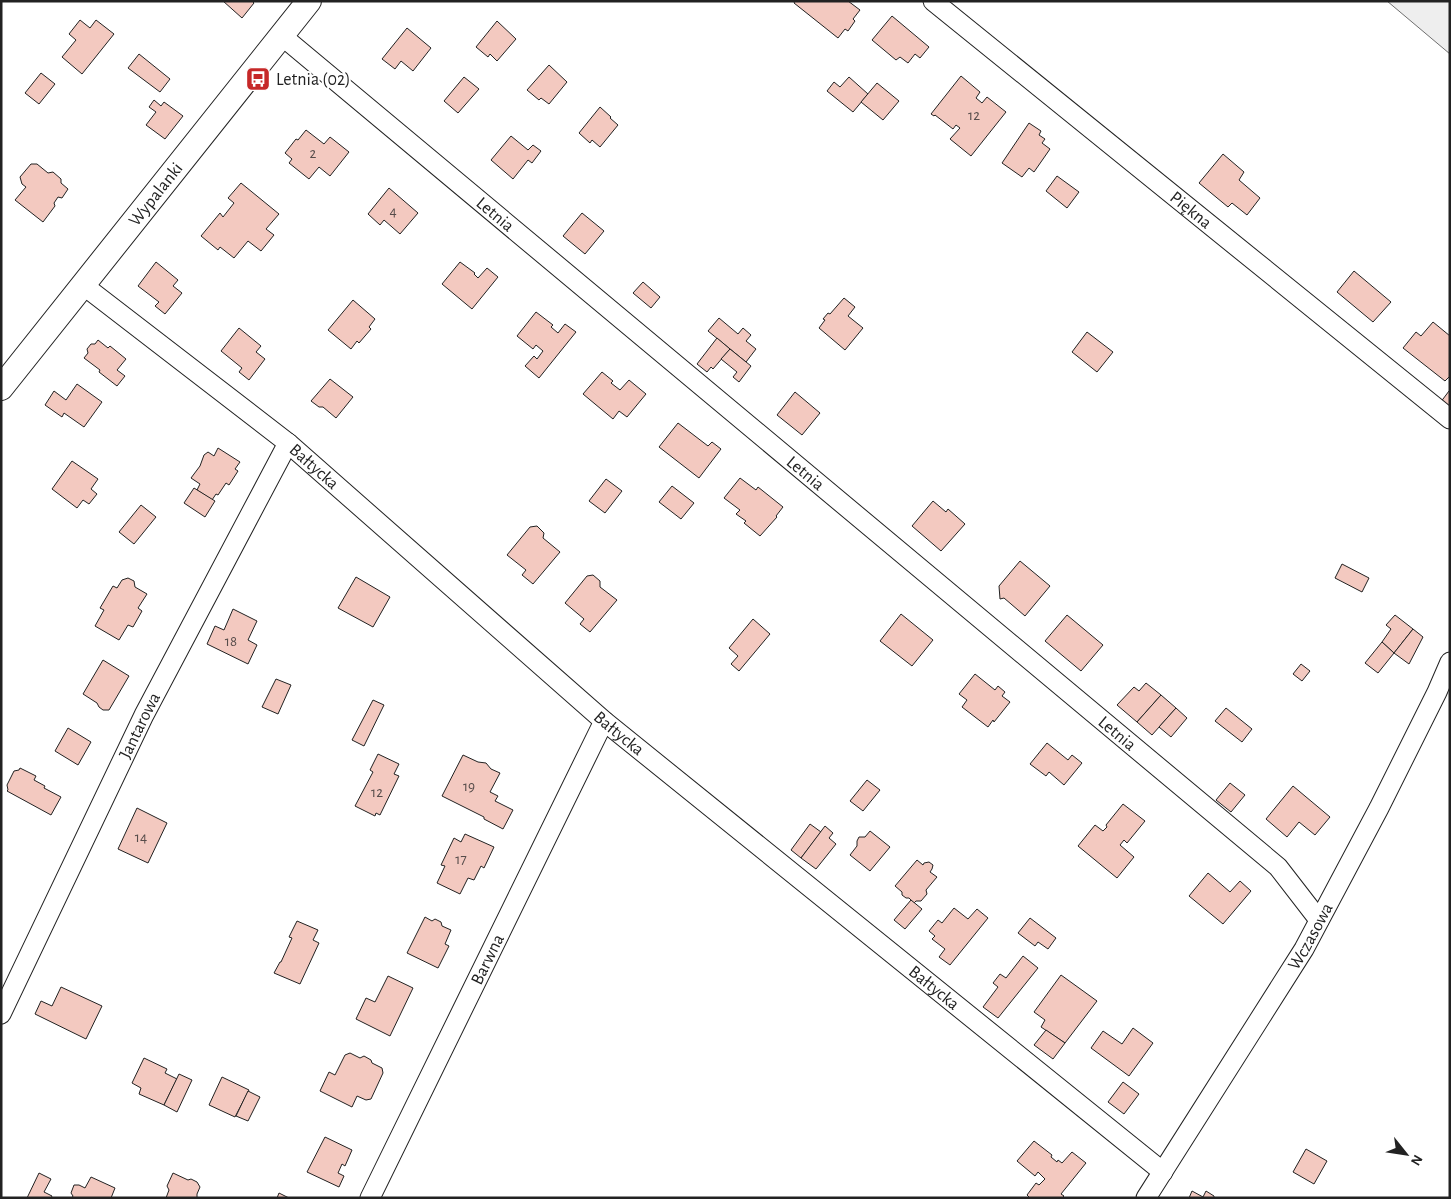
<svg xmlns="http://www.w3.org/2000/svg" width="1451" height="1199" font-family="'Alegreya Sans',sans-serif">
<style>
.green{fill:#eee;stroke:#6f6f6f}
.building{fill:#f3c9c0;stroke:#222}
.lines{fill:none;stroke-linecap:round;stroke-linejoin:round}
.minor-casing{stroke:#222;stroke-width:21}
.tertiary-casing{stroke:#222;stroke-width:26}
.minor{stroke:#fff;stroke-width:19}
.tertiary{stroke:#fff;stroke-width:24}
.labels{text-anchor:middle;stroke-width:4;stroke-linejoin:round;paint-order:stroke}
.number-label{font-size:15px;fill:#564c4a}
.poi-label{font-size:18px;fill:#222;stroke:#fff;text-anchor:start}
.street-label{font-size:18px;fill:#222;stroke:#fff}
</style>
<rect width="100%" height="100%" fill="#fff"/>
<path class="green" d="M1387 1H1450V54Z"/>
<g class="building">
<path d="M223 1H252L254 3 242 18Z"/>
<path d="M795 1H848L860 10 853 19 855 21 848 31 845 29 838 38 794 3Z"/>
<path d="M892 16 929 47 920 58 915 54 908 63 900 57 896 60 872 40Z"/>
<path d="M80 20 90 28 96 20 114 34 82 74 62 57 76 40 69 34Z"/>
<path d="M497 21 516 39 497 61 490 54 488 57 476 47Z"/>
<path d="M407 28 431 48 413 71 401 61 395 69 382 59Z"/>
<path d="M139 54 170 79 160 92 128 68Z"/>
<path d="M549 65 567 82 549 104 541 98 539 100 527 90Z"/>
<path d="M41 73 55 84 39 104 25 93Z"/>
<path d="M961 76 980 92 976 98 982 103 987 97 1006 112 971 156 950 139 960 128 956 125 953 129 935 115 934 116 931 114Z"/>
<path d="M464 77 479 89 458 113 444 101Z"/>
<path d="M849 77 868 94 853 112 827 91 834 82 840 87Z"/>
<path d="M877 83 899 101 883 120 861 102Z"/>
<path d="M154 100 161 106 164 102 183 116 165 139 146 125 156 112 149 107Z"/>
<path d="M600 107 611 117 610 118 618 125 600 147 592 140 590 143 579 133Z"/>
<path d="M1029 123 1041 131 1039 135 1045 139 1042 143 1050 149 1034 172 1029 168 1022 177 1002 163Z"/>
<path d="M306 130 324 144 330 137 349 152 330 176 319 167 309 179 289 163 292 159 285 153 296 139 298 140Z"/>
<path d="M511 136 528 150 533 145 541 151 532 163 528 160 513 179 491 160Z"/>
<path d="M1223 154 1244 172 1239 180 1260 198 1247 215 1232 203 1228 207 1199 183Z"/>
<path d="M31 164H37L48 173 53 172 61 179V183L68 189 62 198 58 197 54 203 55 206 43 222 15 200 26 187 22 184 20 177Z"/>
<path d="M1057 176 1079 192 1067 208 1046 191Z"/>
<path d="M241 183 279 214 266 229 274 235 261 251 248 241 234 258 220 247 218 250 201 236 220 213 223 217 234 203 228 198Z"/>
<path d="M389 188 418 213 400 234 384 220 380 225 368 214Z"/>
<path d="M582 213 604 231 585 254 563 236Z"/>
<path d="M156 262 178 280 173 286 182 293 165 314 155 306 159 302 138 286Z"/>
<path d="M460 262 475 273 474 274 478 278 487 268 498 277 472 309 442 284Z"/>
<path d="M1354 271 1391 302 1373 322 1337 292Z"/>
<path d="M643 282 660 297 651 308 633 293Z"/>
<path d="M844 298 855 307 848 316 863 328 845 350 819 328 825 320 823 319 828 313 830 314Z"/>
<path d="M353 300 375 319 369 327 371 329 359 343 357 341 351 349 328 330Z"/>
<path d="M536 312 553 325 551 327 558 333 565 324 576 332 539 378 525 366 534 356 537 359 543 351 536 345 533 349 517 336Z"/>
<path d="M719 318 738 334 743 328 751 335 746 341 756 349 746 362 708 331Z"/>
<path d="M1433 322 1450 336V376L1445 381 1403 348 1416 332 1421 336Z"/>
<path d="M239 328 261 346 256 352 265 359 249 380 239 372 242 368 221 351Z"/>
<path d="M1087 332 1113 352 1097 372 1072 352Z"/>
<path d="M717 338 730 349 713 369 711 367 707 372 697 364Z"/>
<path d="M98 340 108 348 110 346 126 359 117 370 125 376 117 386 99 372 100 370 84 358 88 353 87 349 91 344H95Z"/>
<path d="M730 349 751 366 739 382 733 377 737 372 721 359Z"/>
<path d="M602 372 613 381 611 383 620 390 629 380 646 394 627 417 619 411 613 419 583 394Z"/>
<path d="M330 379 353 397 336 418 323 407H319L311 401Z"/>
<path d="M77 384 102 402 84 427 64 413 62 417 45 405 54 391 66 400Z"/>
<path d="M1449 391 1450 392V410L1440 403Z"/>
<path d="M795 392 820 413 802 435 777 415Z"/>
<path d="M678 423 708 446 712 442 721 449 699 478 659 447Z"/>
<path d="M218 448 240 462 235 469 238 471 229 485 226 483 218 495 216 494 212 500 197 490 200 484 191 478 200 466 204 455 208 452 214 456Z"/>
<path d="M72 461 98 479 91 489 97 494 89 504 83 500 77 508 52 489Z"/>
<path d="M740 478 756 490 758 487 783 507 776 516 777 517 760 536 744 523 746 521 736 514 740 510 724 498Z"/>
<path d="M606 479 622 491 605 513 589 501Z"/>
<path d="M672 486 694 503 681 519 659 502Z"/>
<path d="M194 488 215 501 205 517 184 503Z"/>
<path d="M933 501 946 512 948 509 965 524 941 551 912 526Z"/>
<path d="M141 505 156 517 134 544 119 532Z"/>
<path d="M537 526 544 533 543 538 560 552 533 584 522 575 526 570 507 555 530 527Z"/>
<path d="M1020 561 1050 586 1025 616 1004 598 1000 599 999 586Z"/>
<path d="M1342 564 1369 578 1362 592 1335 578Z"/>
<path d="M593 575 600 581V587L617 600 590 632 580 624 584 619 565 603 587 576Z"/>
<path d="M356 577 390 597 373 627 338 608Z"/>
<path d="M128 578 134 581 135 587 147 594 138 608 142 611 133 627 128 625 119 640 95 626 104 610 100 608 113 586 117 588 122 580Z"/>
<path d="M233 609 257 621 248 640 257 645 248 664 207 644 215 626 224 630Z"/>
<path d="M901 614 933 640 912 666 880 641Z"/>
<path d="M1067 615 1103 645 1081 671 1045 641Z"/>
<path d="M1395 615 1413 629 1394 653 1382 642 1391 629 1386 625Z"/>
<path d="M753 619 770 634 739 671 731 664 738 656 729 648Z"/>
<path d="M1413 629 1423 637 1409 664 1394 653Z"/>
<path d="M1382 642 1394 653 1378 673 1365 663Z"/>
<path d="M103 660 129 676 109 710H103L99 707 97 703 83 694Z"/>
<path d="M1301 664 1310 671 1302 681 1293 674Z"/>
<path d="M975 674 995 690 998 686 1005 692 1002 696 1010 702 994 722 993 720 988 727 962 707 967 700 959 694Z"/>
<path d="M276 679 291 685 278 714 262 707Z"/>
<path d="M1146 683 1161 695 1137 722 1117 705 1134 687 1139 691Z"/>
<path d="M1161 695 1176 708 1152 735 1137 722Z"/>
<path d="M373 700 384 705 364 746 352 740Z"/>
<path d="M1176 708 1187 718 1171 737 1159 727Z"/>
<path d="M1226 708 1252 729 1242 742 1215 721Z"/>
<path d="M68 728 91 742 78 765 55 751Z"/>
<path d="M1047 743 1068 760 1072 755 1082 763 1064 785 1049 772 1046 776 1030 764Z"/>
<path d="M378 754 399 764 394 774 399 776 380 815 376 813 375 816 355 806 373 772 370 770Z"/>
<path d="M463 755 478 762 486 763 491 769 500 773 490 792 498 796 495 801 513 810 503 829 484 819V817L442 796Z"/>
<path d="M20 768 36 776 34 780 45 786 44 788 61 797 51 815 7 791 8 790 7 785 14 771 19 770Z"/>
<path d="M867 780 880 790 863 811 850 801Z"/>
<path d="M1230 783 1245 795 1231 812 1216 800Z"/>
<path d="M1293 786 1330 817 1315 835 1299 822 1287 837 1266 819Z"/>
<path d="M1123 804 1145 821 1127 843 1124 840 1120 845 1134 857 1117 878 1078 846 1095 825 1103 831 1107 827 1106 825Z"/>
<path d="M137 808 167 823 148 863 118 849Z"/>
<path d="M810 824 821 832 801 858 791 850Z"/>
<path d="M825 826 833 833 829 838 836 844 816 869 801 858Z"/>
<path d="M870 831 890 847 870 871 850 855 857 846V841L859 837H865Z"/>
<path d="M465 834 494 847 484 868 481 866 474 880 468 878 460 894 437 883 445 866 441 865 454 838 461 842Z"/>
<path d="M917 860 923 865 924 863 929 862 933 865 932 869 930 872 937 877 926 890 927 894 921 901H916L914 903 909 898H906L902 895V892L895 886Z"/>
<path d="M1208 873 1230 892 1240 881 1251 891 1223 924 1189 896Z"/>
<path d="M911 900 922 909 905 929 894 920Z"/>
<path d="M954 908 968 919 977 909 988 918 950 965 939 957 945 949 932 939 935 936 929 931 938 920 942 923Z"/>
<path d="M425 917 432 921 435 919 441 922 442 926 451 930 445 944 449 946 438 968 407 953Z"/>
<path d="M1030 918 1056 938 1048 949 1038 942 1035 946 1018 933Z"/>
<path d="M297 921 318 930 313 940 319 943 300 984 274 973 280 962H281L292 938 289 937Z"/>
<path d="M1023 956 1038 968 998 1018 983 1007 998 987 993 983 1000 974 1006 978Z"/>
<path d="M1061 975 1097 1001 1065 1043 1041 1027 1045 1020 1034 1012Z"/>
<path d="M388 976 413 988 390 1036 356 1019 366 998 375 1002Z"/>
<path d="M61 987 102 1006 86 1039 35 1014 41 1001 52 1006Z"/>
<path d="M1133 1028 1153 1043 1129 1076 1091 1048 1103 1031 1122 1044Z"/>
<path d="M1046 1030 1065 1043 1053 1059 1034 1045Z"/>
<path d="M350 1053 360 1058 364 1056 371 1060 372 1063 382 1068 383 1073 371 1099 366 1100 357 1096 352 1107 320 1091 329 1072 335 1075 345 1055Z"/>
<path d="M144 1058 167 1069 165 1073 177 1079 164 1105 139 1094 141 1088 132 1083Z"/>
<path d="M179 1074 192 1080 177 1112 164 1105Z"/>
<path d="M222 1077 249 1090 235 1117 209 1105Z"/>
<path d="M1123 1082 1139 1094 1124 1114 1108 1102Z"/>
<path d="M248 1091 260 1097 248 1121 236 1116Z"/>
<path d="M325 1137 352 1150 345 1166 342 1164 338 1173 344 1176 339 1187 307 1172Z"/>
<path d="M1034 1141 1052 1155 1051 1157 1057 1162 1058 1160 1062 1163 1072 1152 1086 1163 1061 1194 1064 1196 1062 1198H1030L1027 1195 1036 1183 1039 1185 1045 1179 1038 1172 1035 1176 1017 1161Z"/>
<path d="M1306 1149 1327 1161 1314 1184 1293 1172Z"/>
<path d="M39 1173 51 1179 44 1192 52 1196 51 1198H27Z"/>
<path d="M173 1173 188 1180 191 1179 197 1182 200 1187 197 1194V1198H166L169 1190 167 1186Z"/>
<path d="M91 1177 115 1188 111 1198H72L73 1196 71 1193 74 1185H79L85 1188Z"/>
<path d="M1192 1191 1203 1197 1206 1191 1214 1196V1198H1189Z"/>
<path d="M279 1193 289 1198H277Z"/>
</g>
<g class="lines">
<defs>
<g id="minor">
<path id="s1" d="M933 1 1450 419"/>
<path id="s2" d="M282 36 1278 867 1319 920"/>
<path id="s3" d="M83 285 288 443 604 721 1163 1172"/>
<path id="s4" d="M1 1014 144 715 288 443"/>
<path id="s5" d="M370 1198 604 721"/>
<path id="s6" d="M1146 1198 1304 949 1379 808 1437 692 1450 662"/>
</g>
<g id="tertiary">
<path id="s7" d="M1 388 309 1"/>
</g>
</defs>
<use href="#minor" class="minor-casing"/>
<use href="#tertiary" class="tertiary-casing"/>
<use href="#minor" class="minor"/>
<use href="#tertiary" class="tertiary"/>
</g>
<defs>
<symbol id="bus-square" viewBox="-11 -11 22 22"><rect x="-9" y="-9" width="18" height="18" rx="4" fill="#c62828" stroke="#fff"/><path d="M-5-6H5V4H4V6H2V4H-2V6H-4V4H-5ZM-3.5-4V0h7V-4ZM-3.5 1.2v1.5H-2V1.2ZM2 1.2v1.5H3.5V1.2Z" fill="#fff"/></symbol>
</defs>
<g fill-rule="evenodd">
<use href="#bus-square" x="244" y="65" width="28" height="28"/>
</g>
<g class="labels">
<g class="number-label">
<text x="974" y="120">12</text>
<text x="313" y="158">2</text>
<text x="393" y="216">4</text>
<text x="231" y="646">18</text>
<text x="469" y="791">19</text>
<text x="377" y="797">12</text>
<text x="141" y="842">14</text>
<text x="461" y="864">17</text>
</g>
<g class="poi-label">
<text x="276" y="85">Letnia (02)</text>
</g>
<g class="street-label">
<text dy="6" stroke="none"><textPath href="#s7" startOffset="248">Wypalanki</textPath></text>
<text dy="6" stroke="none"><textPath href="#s1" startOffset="332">Piękna</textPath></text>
<text dy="6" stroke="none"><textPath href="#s2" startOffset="278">Letnia</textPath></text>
<text dy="6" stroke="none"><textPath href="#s3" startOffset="294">Bałtycka</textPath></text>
<text dy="6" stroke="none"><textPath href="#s2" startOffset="682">Letnia</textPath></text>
<text dy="6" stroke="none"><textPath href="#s4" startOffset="320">Jantarowa</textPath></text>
<text dy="6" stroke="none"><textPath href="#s3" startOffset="699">Bałtycka</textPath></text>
<text dy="6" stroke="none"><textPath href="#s2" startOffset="1088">Letnia</textPath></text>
<text dy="6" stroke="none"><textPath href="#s6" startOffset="309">Wczasowa</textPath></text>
<text dy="6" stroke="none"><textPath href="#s5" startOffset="266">Barwna</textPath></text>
<text dy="6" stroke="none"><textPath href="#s3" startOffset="1104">Bałtycka</textPath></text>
</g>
</g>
<rect width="1451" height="1199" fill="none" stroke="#222222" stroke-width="5"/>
<g transform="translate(1406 1154) rotate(120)" stroke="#ffffff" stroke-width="4" paint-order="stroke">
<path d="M0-4L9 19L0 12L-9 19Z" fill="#222222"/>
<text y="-8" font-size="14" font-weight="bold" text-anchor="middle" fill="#222222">N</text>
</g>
</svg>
